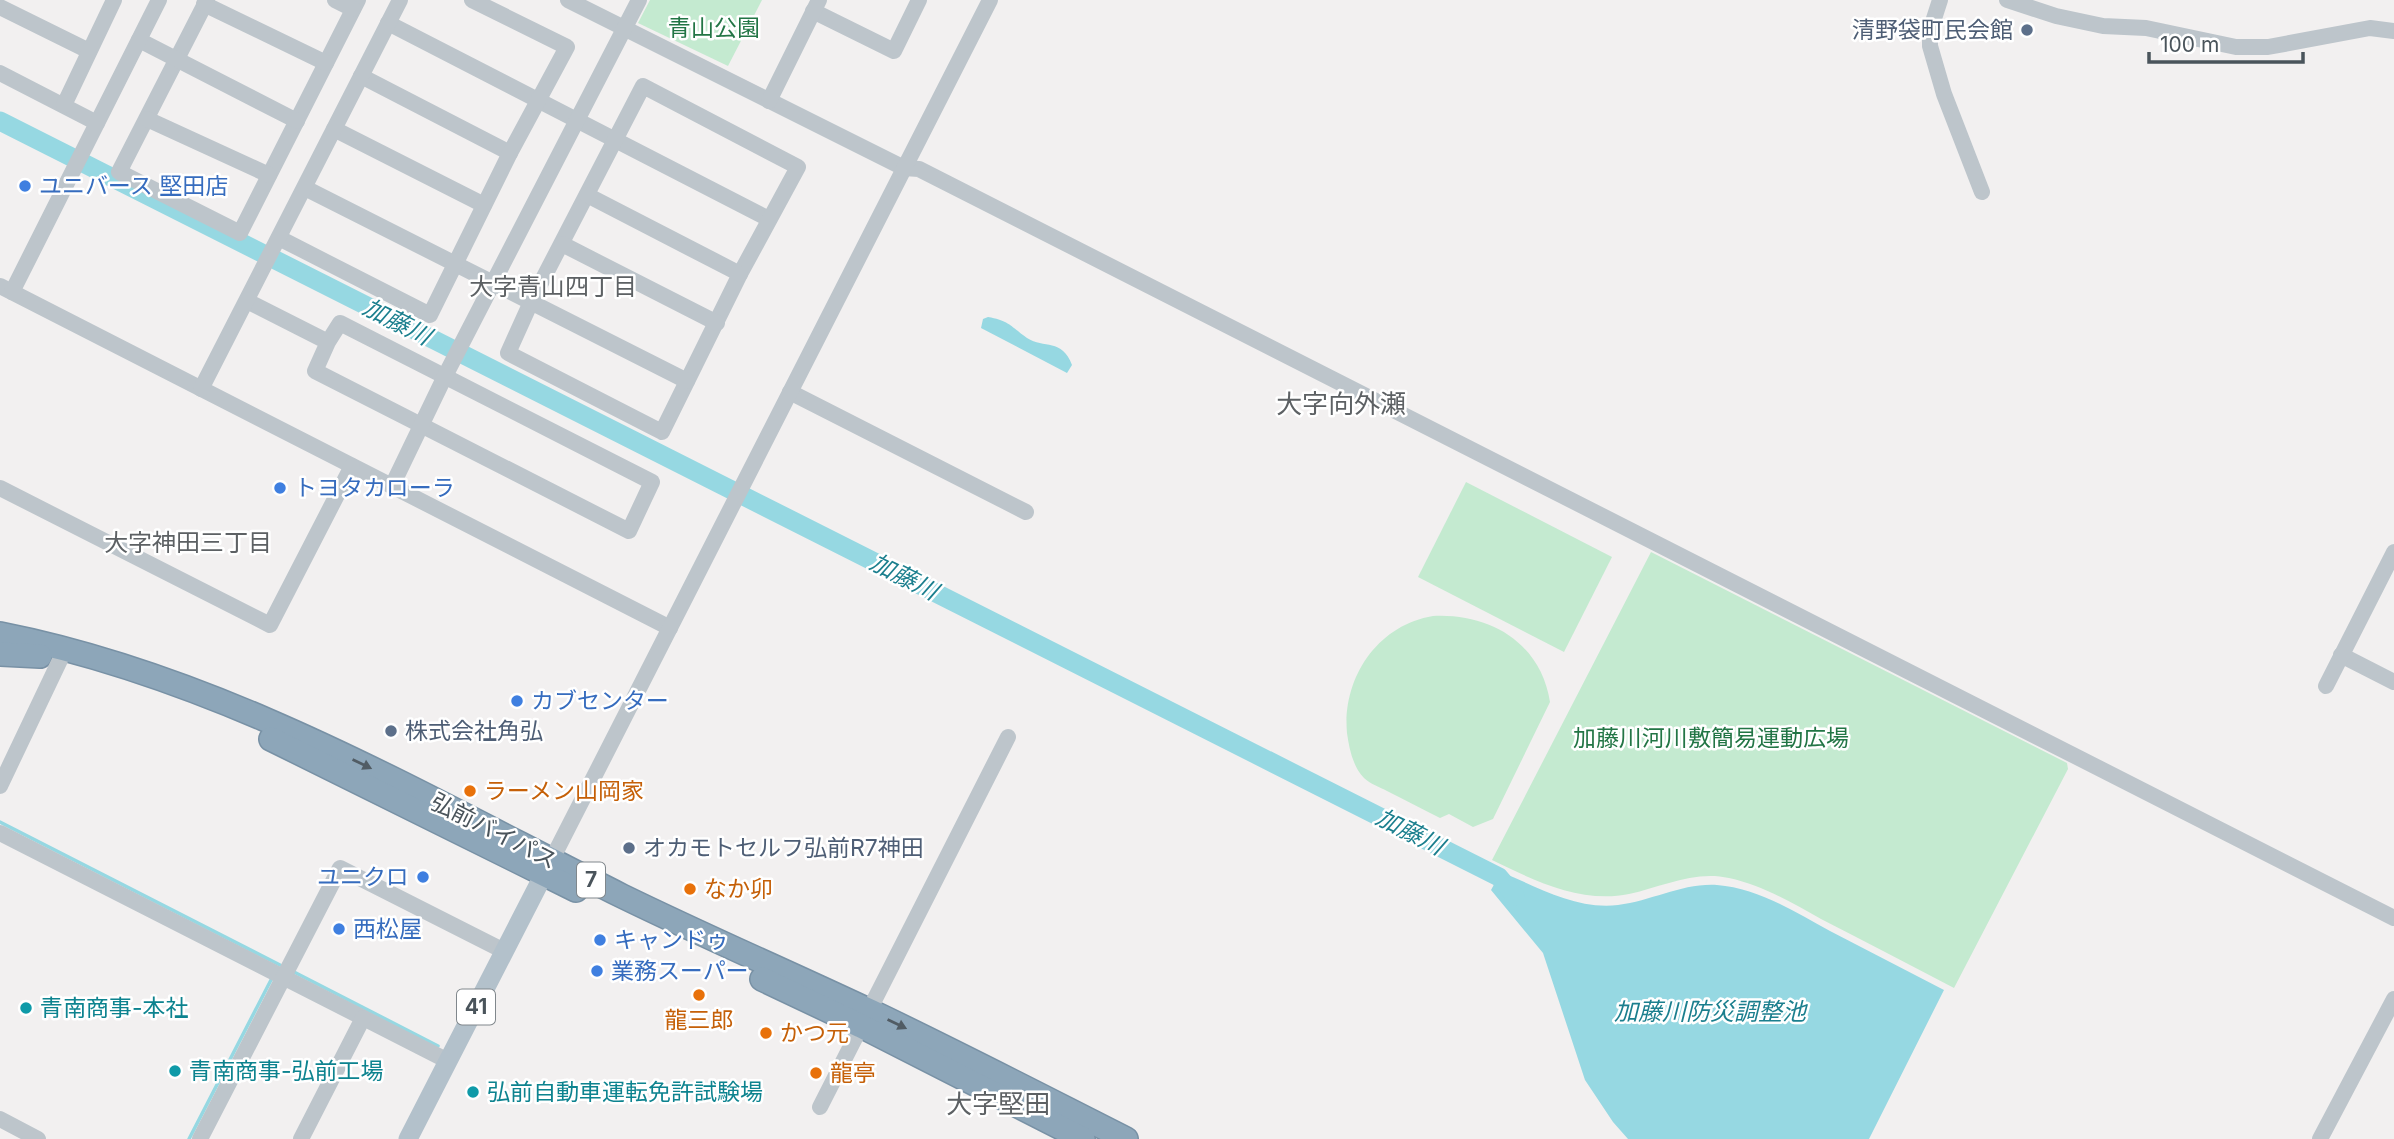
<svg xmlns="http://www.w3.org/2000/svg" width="2394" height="1139" font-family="Inter,'Noto Sans JP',sans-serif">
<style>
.green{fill:#c4ead0}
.water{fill:#96d8e2}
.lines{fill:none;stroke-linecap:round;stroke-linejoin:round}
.stream{stroke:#96d8e2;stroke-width:3.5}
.river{stroke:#96d8e2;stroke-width:19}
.highway-casing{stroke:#7891a5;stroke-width:26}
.minor{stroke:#bdc5cb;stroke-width:16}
.major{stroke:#b3c1cb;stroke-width:19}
.highway{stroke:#8da6b9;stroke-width:23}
.oneway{fill:#515c64}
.service-dot{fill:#5c6f8a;stroke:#fff;stroke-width:2.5}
.shop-dot{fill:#3f7fe0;stroke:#fff;stroke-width:2.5}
.food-dot{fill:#e8710a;stroke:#fff;stroke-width:2.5}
.culture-dot{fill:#0f9aa8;stroke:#fff;stroke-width:2.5}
.labels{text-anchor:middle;stroke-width:5;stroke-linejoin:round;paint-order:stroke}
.shield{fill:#fff;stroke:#80878c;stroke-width:2}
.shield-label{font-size:21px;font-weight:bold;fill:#4a545b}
.park-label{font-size:23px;fill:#227545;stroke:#fff}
.service-label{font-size:23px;fill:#4e5e75;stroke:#fff;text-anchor:start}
.shop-label{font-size:23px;fill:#366cbe;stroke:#fff;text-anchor:start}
.food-label{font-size:23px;fill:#c56008;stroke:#fff;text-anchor:start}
.street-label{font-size:23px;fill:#4a545b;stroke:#fff}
.culture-label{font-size:23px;fill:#0d838f;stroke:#fff;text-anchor:start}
.neighbourhood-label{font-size:24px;fill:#5d6164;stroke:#fff}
.water-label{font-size:24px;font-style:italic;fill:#1b7f8e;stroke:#fff}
.quarter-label{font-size:26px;fill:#5d6164;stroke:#fff}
</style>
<rect width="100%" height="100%" fill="#f2f0f0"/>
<g class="green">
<path d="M650 0H762L728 66 638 23Z"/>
<path d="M1466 482 1612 557 1564 652 1418 577Z"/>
<path d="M1651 552 2067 763 2068 769 1954 988C1910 965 1866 942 1821 919 1792 903 1762 885 1729 878 1695 870 1661 887 1629 894 1581 904 1533 880 1492 860Z"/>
<path d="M1433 616C1490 613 1541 643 1550 702L1493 819 1473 827 1449 814 1440 818C1422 809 1405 800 1387 791 1380 787 1370 784 1364 778 1353 767 1349 748 1347 733 1342 679 1377 625 1433 616Z"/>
</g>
<g class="water">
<path d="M988 317C1010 321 1010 326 1027 338 1044 349 1062 338 1072 365L1067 373 981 328 983 319Z"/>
<path d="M1501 872C1538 887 1576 910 1618 905 1652 901 1682 883 1717 885 1758 888 1795 912 1830 931 1868 951 1906 970 1944 990L1869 1139H1628L1613 1122 1585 1080 1543 953 1491 890Z"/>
</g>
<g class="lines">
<g class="stream">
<path d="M0 822 280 965"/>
<path d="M294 972 438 1046"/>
<path d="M189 1139 271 980"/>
</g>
<path class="river" d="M0 121 1499 877 1515 896"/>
<defs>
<g id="highway">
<path d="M0 634C223 678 421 795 622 896 704 936 787 972 870 1011 956 1052 1041 1096 1126 1139"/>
<path d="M0 654 40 656"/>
<path d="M271 739 576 890"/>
<path d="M762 979 861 1026 1083 1139"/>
</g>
</defs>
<use href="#highway" class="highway-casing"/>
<g class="minor">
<path d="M207 0 119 172 240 233 358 0"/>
<path d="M335 0 353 9"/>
<path d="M568 0 904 168 919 169 2394 918"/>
<path d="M1940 0 1930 31V46L1944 94 1982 192"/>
<path d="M2007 0 2056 16 2103 26 2146 28 2236 47H2268L2370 28 2394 31"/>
<path d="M204 4 326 63"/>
<path d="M0 7 89 51"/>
<path d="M813 11 894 51 919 0"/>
<path d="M388 23 769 219"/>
<path d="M139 40 297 121"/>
<path d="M0 73 97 123"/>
<path d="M361 76 510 153"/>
<path d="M643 86 798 167 740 274 662 432 508 353 531 302Z"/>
<path d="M769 101 819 0"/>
<path d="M64 105 114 0"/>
<path d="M147 119 269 175"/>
<path d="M334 129 484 205"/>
<path d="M305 188 687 381"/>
<path d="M587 195 740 274"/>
<path d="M279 238 430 315 510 153 567 47 472 0"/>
<path d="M562 244 717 323"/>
<path d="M0 286 670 628"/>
<path d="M12 292 159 0"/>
<path d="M247 301 328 342 315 371 629 531 652 482 340 323 328 342"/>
<path d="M201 389 400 0"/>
<path d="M790 392 1026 512"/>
<path d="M392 486 445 376 639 0"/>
<path d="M0 488 270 625 352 466"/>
<path d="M2341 655 2394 682"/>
<path d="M2326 686 2394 552"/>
<path d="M0 786 60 660"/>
<path d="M0 833 448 1061"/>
<path d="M547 869 990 0"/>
<path d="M820 1107 1008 737"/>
<path d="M0 1119 38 1139"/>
<path d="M200 1139 340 868 504 951"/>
<path d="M301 1139 363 1018"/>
<path d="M2320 1139 2394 999"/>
</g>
<path class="major" d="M408 1139 544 874"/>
<use href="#highway" class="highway"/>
</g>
<defs><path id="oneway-solid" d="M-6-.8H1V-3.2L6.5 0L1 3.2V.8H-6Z" transform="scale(1.75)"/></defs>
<g class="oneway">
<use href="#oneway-solid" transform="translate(362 764) rotate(26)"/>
<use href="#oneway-solid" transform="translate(897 1024) rotate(26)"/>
</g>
<g class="service-dot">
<circle cx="2027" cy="30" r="7"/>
<circle cx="391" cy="731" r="7"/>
<circle cx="629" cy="848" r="7"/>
</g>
<g class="shop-dot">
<circle cx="25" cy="186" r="7"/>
<circle cx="280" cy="488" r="7"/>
<circle cx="517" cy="701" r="7"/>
<circle cx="423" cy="877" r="7"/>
<circle cx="339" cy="929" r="7"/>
<circle cx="600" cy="940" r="7"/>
<circle cx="597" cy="971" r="7"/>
</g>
<g class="food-dot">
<circle cx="470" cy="791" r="7"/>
<circle cx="690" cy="889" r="7"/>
<circle cx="699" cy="995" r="7"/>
<circle cx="766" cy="1033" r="7"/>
<circle cx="816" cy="1073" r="7"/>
</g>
<g class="culture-dot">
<circle cx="26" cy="1008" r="7"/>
<circle cx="175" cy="1071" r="7"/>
<circle cx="473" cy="1092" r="7"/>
</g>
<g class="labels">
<g class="shield">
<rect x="577" y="862.5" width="28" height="35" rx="5"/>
<rect x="457" y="989.5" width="38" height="35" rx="5"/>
</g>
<g class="shield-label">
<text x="591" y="887">7</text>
<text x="476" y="1014">41</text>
</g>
<g class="park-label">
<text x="714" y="36">青山公園</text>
<text x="1711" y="746">加藤川河川敷簡易運動広場</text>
</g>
<g class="service-label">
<text x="2013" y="38" text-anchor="end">清野袋町民会館</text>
<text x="405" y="739">株式会社角弘</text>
<text x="643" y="856">オカモトセルフ弘前R7神田</text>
</g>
<g class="shop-label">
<text x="39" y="194">ユニバース 堅田店</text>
<text x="294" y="496">トヨタカローラ</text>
<text x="531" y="709">カブセンター</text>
<text x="409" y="885" text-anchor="end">ユニクロ</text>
<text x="353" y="937">西松屋</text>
<text x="614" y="948">キャンドゥ</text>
<text x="611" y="979">業務スーパー</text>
</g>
<g class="food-label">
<text x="484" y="799">ラーメン山岡家</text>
<text x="704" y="897">なか卯</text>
<text x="699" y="1028" text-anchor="middle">龍三郎</text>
<text x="780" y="1041">かつ元</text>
<text x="830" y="1081">龍亭</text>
</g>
<g class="street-label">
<text transform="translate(494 831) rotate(27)" y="8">弘前バイパス</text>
</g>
<g class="culture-label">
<text x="40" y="1016">青南商事-本社</text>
<text x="189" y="1079">青南商事-弘前工場</text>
<text x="487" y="1100">弘前自動車運転免許試験場</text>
</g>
<g class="neighbourhood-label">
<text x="553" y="295">大字青山四丁目</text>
<text x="188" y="551">大字神田三丁目</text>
</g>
<g class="water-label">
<text transform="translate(397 322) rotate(27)" y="8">加藤川</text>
<text transform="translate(904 577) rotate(27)" y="8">加藤川</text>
<text transform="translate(1410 832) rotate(27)" y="8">加藤川</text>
<text x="1710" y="1020">加藤川防災調整池</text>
</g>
<g class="quarter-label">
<text x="1341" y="413">大字向外瀬</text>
<text x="998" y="1113">大字堅田</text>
</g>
</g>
<path d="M2149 52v10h154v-10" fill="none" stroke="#4a545b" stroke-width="3.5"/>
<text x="2160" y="52" font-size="21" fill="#4a545b" stroke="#ffffff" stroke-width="5" paint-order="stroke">100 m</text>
</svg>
